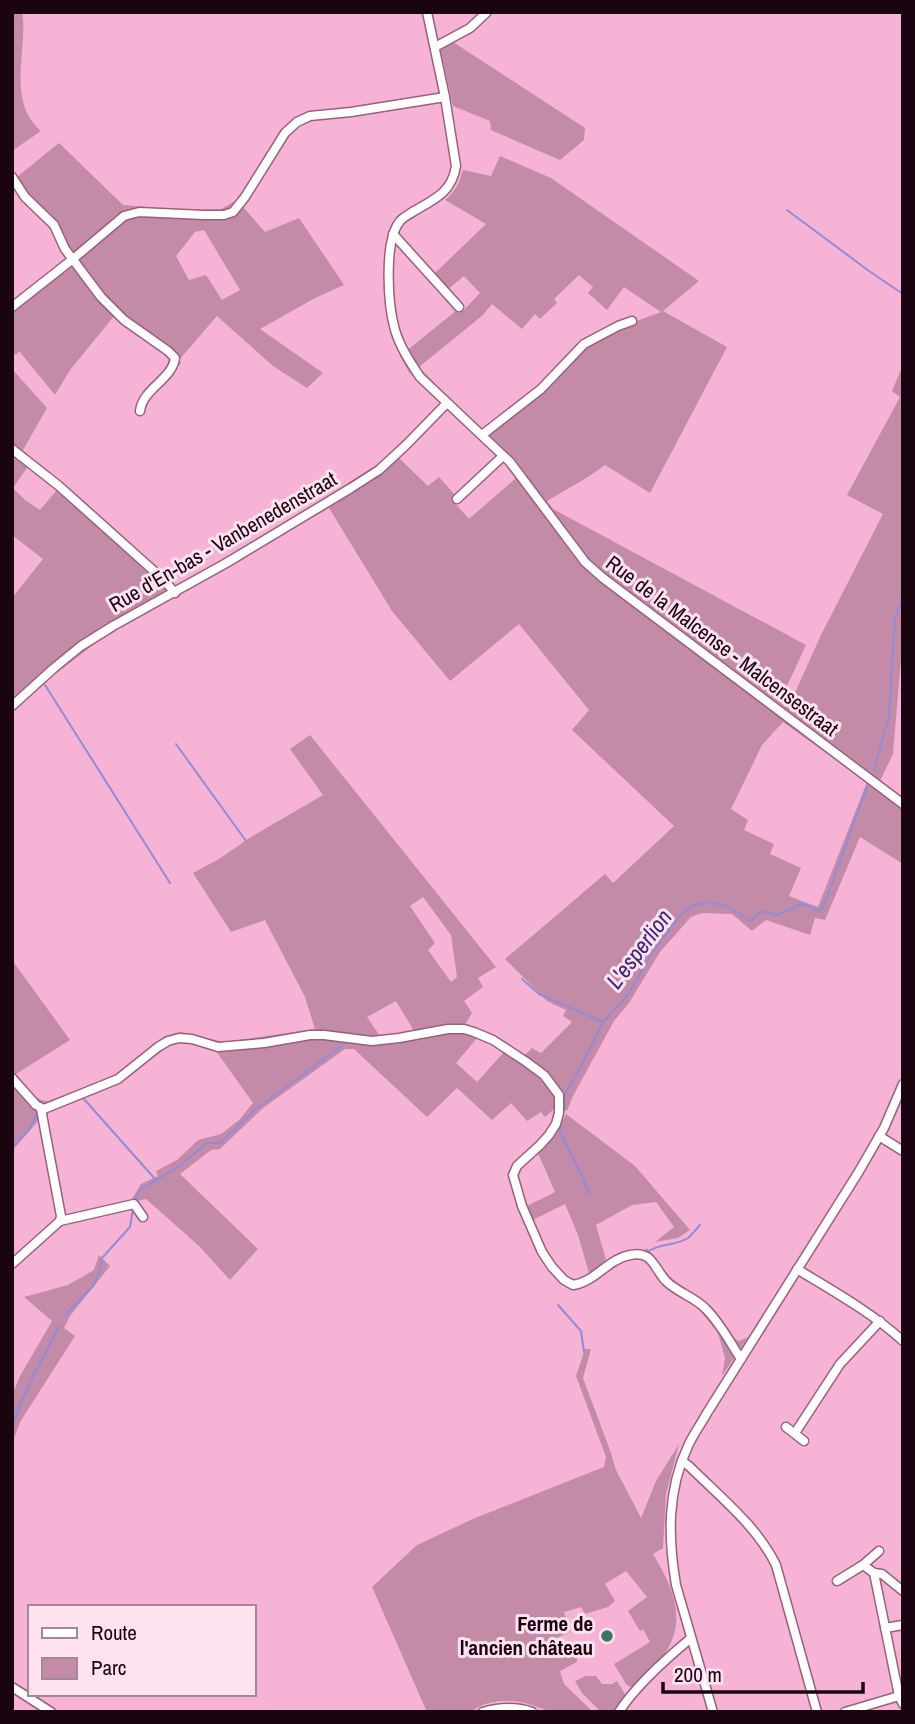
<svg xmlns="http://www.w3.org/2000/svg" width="915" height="1724" font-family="'Archivo Narrow',sans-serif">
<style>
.green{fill:#c38ba8;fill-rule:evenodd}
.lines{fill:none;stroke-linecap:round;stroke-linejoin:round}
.stream{stroke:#928cd7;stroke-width:2}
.minor-casing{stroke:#9b5e7f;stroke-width:11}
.minor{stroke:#fff;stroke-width:8}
.poi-dot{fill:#3b755f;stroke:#fee2f0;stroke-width:2.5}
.labels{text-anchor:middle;stroke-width:6;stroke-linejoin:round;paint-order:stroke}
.street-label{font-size:21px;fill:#190410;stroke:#fee2f0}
.poi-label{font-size:21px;font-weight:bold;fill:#190410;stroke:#fee2f0;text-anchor:end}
.water-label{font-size:23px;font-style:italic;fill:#39267d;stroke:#fee2f0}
</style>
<rect width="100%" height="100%" fill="#f6b3d6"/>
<g class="green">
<path d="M12 12H22C23 20 24 27 23 35 22 68 12 106 41 131L12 151Z"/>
<path d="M453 42 585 128 584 140 560 160 491 130 490 121 453 106 440 47Z"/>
<path d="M59 143 123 205 183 210 221 209 237 200 265 232 299 218 344 285 315 298 260 329 323 373 307 388 273 366 217 316 179 360 181 363 155 390 150 386 170 364V358L115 315 70 370 55 395 19 351 16 355 12 351V311L77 261 67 247 56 223 46 211 24 191 17 177ZM204 230 240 290 222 300 206 275 189 280 176 256 195 232Z"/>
<path d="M500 156 551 178 699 281 663 311 727 347 650 493 605 465 588 477 547 501 553 509 806 645 780 701 788 708 822 633 883 514 847 495 900 397 892 391 903 365V635L893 754 880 781 903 798V864L860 837 825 920 815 918 810 935 766 920 752 931 732 914 702 913 691 917 660 952 629 1003 614 1021 573 1096 567 1111 563 1108 562 1102 545 1117 541 1112 527 1121 511 1103 492 1120 457 1088 427 1117 354 1049H345L263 1108 220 1149 211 1150 180 1174 258 1249 230 1280 199 1246 146 1199 130 1202 141 1184 158 1176 156 1171 177 1160 198 1140 221 1134 239 1120 253 1103 216 1051 185 1041 171 1044 157 1055 151 1049 165 1036 180 1032 224 1042 315 1029 305 997 265 920 231 932 193 873 219 859 251 837 323 795 290 749 310 735 496 967 478 978 483 987 464 1001 472 1013 466 1023 464 1034 478 1037 456 1063 477 1082 505 1051 520 1060 532 1048 541 1053 572 1022 563 1016 566 1010 547 1001 505 959 605 874 613 883 674 826 572 730 589 710 519 624 450 681 392 611 329 508 249 554 245 548 380 463 414 432 440 403 409 372 400 356 457 310 463 311 480 293 464 276 448 289 434 274 486 224 445 200C456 191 459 183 463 170L491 176ZM579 275 593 287 588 293 607 310 624 287 661 312 623 326 587 344 560 364 533 391 483 429 506 451 523 472 469 519 454 502 453 498 455 495 439 477 428 486 399 458 453 402 419 367 483 315 492 304 522 329 535 314 540 319 557 303 554 299ZM783 722 867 782 818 907 789 896 801 868 770 854 774 844 744 830 748 820 731 809 762 745ZM423 897 451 935 457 977 451 982 428 950 435 943 410 906ZM396 1001 417 1036 384 1042 367 1017Z"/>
<path d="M12 369 47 408 23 450 33 459 13 488 25 500 40 510 62 484 171 581 176 588 211 567 216 574 101 639 39 686 12 713V598L43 559 12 535Z"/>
<path d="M12 960 70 1040 16 1074C25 1085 33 1101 48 1101L113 1077 132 1065 138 1070 101 1090 47 1113 37 1112 39 1120 12 1151V1034L14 1032 12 1029Z"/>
<path d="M566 1114 635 1166 690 1230 678 1238 655 1242 674 1227 656 1202 632 1205 596 1225 606 1260 589 1273 578 1235 565 1204 533 1220 527 1206 555 1192 538 1153 555 1136Z"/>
<path d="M647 1248 659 1264 672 1279 695 1296 729 1336 739 1341 748 1337 722 1376 725 1358 718 1333 698 1308 673 1293 657 1279 650 1265 637 1256Z"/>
<path d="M99 1255 110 1266 70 1316 64 1328 75 1336 20 1422 12 1444V1395L20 1376 52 1321 24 1297 68 1285 94 1270Z"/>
<path d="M585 1349H591L583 1378 611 1453 616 1470 641 1518 656 1481 679 1444 666 1494 663 1548 653 1554C674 1589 689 1623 661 1659 653 1669 643 1677 634 1686L630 1687 626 1684 614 1664 650 1642 643 1629 640 1631 628 1611 647 1597 626 1571 605 1584 615 1601 608 1607 585 1614 581 1607 564 1612 570 1632 556 1638 561 1652 576 1648 577 1662 560 1671 564 1684 593 1712H552L525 1703 514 1701H499L485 1704 469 1712H427L372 1587 417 1545 475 1518 604 1467 606 1457 576 1376Z"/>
<path d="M586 1676H596L602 1684H612L617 1681 625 1694 613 1712H601L582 1693 575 1681Z"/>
</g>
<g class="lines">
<g class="stream">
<path d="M787 210 869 271 903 294"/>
<path d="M903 389 901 393 903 394"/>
<path d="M45 685 170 883"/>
<path d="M176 744 246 841"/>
<path d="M874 770 889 716 895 617 903 599"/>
<path d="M522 979 539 994 603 1022 627 996 652 953 678 918 691 906 708 902 727 906 751 921 761 911 777 915 802 904 820 912 826 900 867 787"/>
<path d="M83 1098 156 1180"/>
<path d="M12 1147 28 1131 37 1114"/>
<path d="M590 1194 559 1128 565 1106 564 1096 582 1064 603 1023"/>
<path d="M134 1200 141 1189 174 1170 207 1143H220L256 1109 344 1044"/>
<path d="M649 1251C661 1243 676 1246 688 1238 692 1235 696 1229 700 1225"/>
<path d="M558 1305 581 1331 584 1352"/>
<path d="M64 1316 94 1285 100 1270 102 1258 130 1227 133 1209"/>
<path d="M12 1425 29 1384 59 1326"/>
</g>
<defs>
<g id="minor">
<path d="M427 12 445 97 456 166C452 192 435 199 414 211 410 214 405 216 401 220 383 239 388 306 395 330 400 347 410 362 420 377L510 462 585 562 603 578 903 804"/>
<path d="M435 47 470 28 487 12"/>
<path d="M12 177 25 197 54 225 65 249 101 297 124 320 168 351 175 358C172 380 143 388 140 411"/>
<path d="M393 234 459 307"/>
<path d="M12 307 73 259 124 216 139 212 204 215H224L233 212 245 197 285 133 297 122 310 116 351 112 445 97"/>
<path d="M482 435 541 389 584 344 618 326 632 321"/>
<path d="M12 449 59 486 164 580 175 593"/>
<path d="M457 499 503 456"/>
<path d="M12 706 54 668 81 646 113 626 228 562 351 488 379 470 406 445 446 404"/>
<path d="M12 1078 36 1105 44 1109 118 1079 158 1047 168 1041 179 1038 192 1039 218 1047 264 1043 310 1035H324L372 1041 399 1038 448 1029H464L474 1032 493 1040 525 1061 544 1075 559 1095V1113L556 1124 549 1135 540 1145 517 1166 513 1175 522 1206 542 1252 552 1267 564 1280 573 1285C595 1282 608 1259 630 1255 652 1250 654 1268 666 1281 678 1293 695 1297 706 1309 720 1323 730 1342 741 1359"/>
<path d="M879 1136 903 1151"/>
<path d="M60 1221 134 1204 143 1217"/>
<path d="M12 1264 60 1221 61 1216 41 1109"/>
<path d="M797 1269C833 1291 871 1312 903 1341"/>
<path d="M786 1427 804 1441"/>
<path d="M795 1433 840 1364 880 1321"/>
<path d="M682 1461 689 1466C720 1497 757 1526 776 1565L817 1712"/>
<path d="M863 1565 874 1573 882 1574 903 1591"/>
<path d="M874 1573 899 1696 903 1704"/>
<path d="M837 1581 863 1565 879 1551"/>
<path d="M885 1628 903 1625"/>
<path d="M12 1687 51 1712"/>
<path d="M483 1712C500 1707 515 1706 532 1712"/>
<path d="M619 1712C636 1685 667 1658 691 1638"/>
<path d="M713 1712 676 1585C668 1537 667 1491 688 1446 693 1435 701 1424 707 1413L858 1173 884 1128 903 1084"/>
<path d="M845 1712 899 1696"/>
</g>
</defs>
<use href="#minor" class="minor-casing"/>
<use href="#minor" class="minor"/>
</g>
<circle class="poi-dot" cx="607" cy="1636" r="7"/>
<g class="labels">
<g class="street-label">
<text transform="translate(223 542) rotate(-30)" y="7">Rue d'En-bas - Vanbenedenstraat</text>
<text transform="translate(722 646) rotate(37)" y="7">Rue de la Malcense - Malcensestraat</text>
</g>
<g class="poi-label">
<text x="593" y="1631">Ferme de<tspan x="593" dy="24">l'ancien château</tspan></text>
</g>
<g class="water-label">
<text transform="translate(639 949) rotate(-53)" y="8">L'esperlion</text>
</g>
</g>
<rect width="915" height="1724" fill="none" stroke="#190410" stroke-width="28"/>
<rect x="28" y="1605" width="228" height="91" fill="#fee2f0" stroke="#a28996" stroke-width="2"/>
<rect x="42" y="1628" width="35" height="10" fill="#ffffff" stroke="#a28996" stroke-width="2"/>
<text x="91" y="1640" font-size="21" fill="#190410">Route</text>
<rect x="42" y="1658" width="35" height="21" fill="#c38ba8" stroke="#a28996" stroke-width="2"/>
<text x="91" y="1675" font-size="21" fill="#190410">Parc</text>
<path d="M663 1682v10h200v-10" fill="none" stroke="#190410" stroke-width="3.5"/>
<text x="674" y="1682" font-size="21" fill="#190410" stroke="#fee2f0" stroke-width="5" paint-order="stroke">200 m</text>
</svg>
